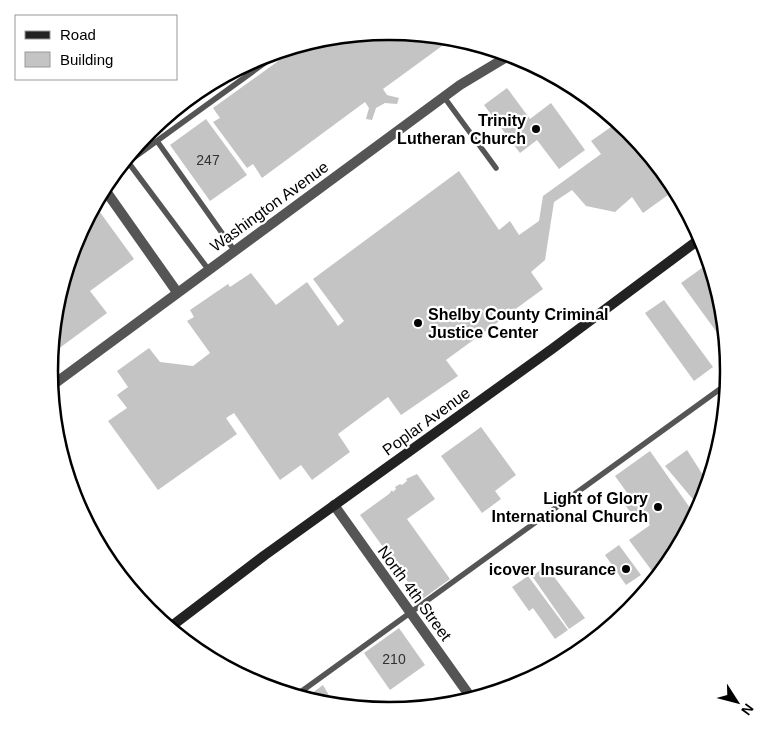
<svg xmlns="http://www.w3.org/2000/svg" width="777" height="742" font-family="Helvetica,sans-serif">
<style>
.building{fill:#c4c4c4}
.lines{fill:none;stroke-linecap:round;stroke-linejoin:round}
.lane{stroke:#555;stroke-width:5.5}
.street{stroke:#555;stroke-width:10}
.secondary{stroke:#222;stroke-width:10}
.poi-dot{fill:#000;stroke:#fff;stroke-width:2}
.labels{text-anchor:middle;stroke-width:4.5;stroke-linejoin:round;paint-order:stroke}
.number-label{font-size:14px;fill:#313131}
.poi-label{font-size:16px;font-weight:bold;fill:#000;stroke:#fff;text-anchor:end}
.street-label{font-size:16px;fill:#000;stroke:#fff}
.rim{fill:none;stroke:#000;stroke-width:2.5}
</style>
<rect width="100%" height="100%" fill="#fff"/>
<g class="building">
<path d="M389 31 453 38 383 89 387 95 399 98 397 104 385 103 376 108 372 120 366 119 369 108 365 102 262 178 253 164 247 168 213 122 220 118 213 108 302 44 322 38Z"/>
<path d="M242 66 244 68 238 72 240 75 224 86 218 79Z"/>
<path d="M507 88 530 119 551 103 585 150 559 169 537 140 520 153 484 105Z"/>
<path d="M206 119 247 175 210 201 170 145Z"/>
<path d="M618 122 629 131 675 190 643 213 632 197 615 212 586 206 572 190 554 202 545 260 531 272 543 289 446 360 458 376 401 415 388 397 338 434 350 452 312 480 301 465 280 480 234 413 226 418 237 434 158 490 108 421 127 408 117 395 128 387 117 371 149 348 160 362 193 366 210 353 187 321 194 317 190 310 228 284 230 287 251 273 276 305 307 282 338 326 344 321 313 279 459 171 499 230 510 221 519 235 539 221 543 196 601 154 591 141Z"/>
<path d="M94 204 134 259 90 291 107 313 50 355 55 304 75 241Z"/>
<path d="M709 263 722 305 726 345 681 283Z"/>
<path d="M664 300 713 367 694 381 645 313Z"/>
<path d="M481 427 516 475 495 491 501 499 482 513 441 456Z"/>
<path d="M687 450 708 483 702 501 696 510 693 505 696 503 665 466Z"/>
<path d="M650 451 695 515 673 556 652 571 629 540 650 525 640 511 633 516 621 499 628 494 615 476Z"/>
<path d="M417 474 435 499 407 519 450 579 421 600 360 515 389 494 392 490 393 492 396 489 395 487 400 484 402 485 407 481 406 479Z"/>
<path d="M619 545 641 575 626 585 605 555Z"/>
<path d="M546 566 585 618 569 629 532 576Z"/>
<path d="M528 576 568 630 555 639 533 608 529 611 512 587Z"/>
<path d="M399 628 425 665 390 690 364 653Z"/>
<path d="M323 685 330 697 336 706 304 699Z"/>
</g>
<g class="lines">
<g class="lane">
<path d="M444 97 496 168"/>
<path d="M157 141 234 250"/>
<path d="M128 162 208 269"/>
<path d="M114 172 284 49"/>
<path d="M81 513 88 527"/>
<path d="M295 696 727 384"/>
</g>
<g class="street">
<path d="M103 187 177 292"/>
<path d="M50 387 460 85 510 55"/>
<path d="M334 505 472 699"/>
</g>
<path class="secondary" d="M169 628 265 555 552 349 701 238"/>
</g>
<g class="poi-dot">
<circle cx="536" cy="129" r="5"/>
<circle cx="418" cy="323" r="5"/>
<circle cx="658" cy="507" r="5"/>
<circle cx="626" cy="569" r="5"/>
</g>
<g class="labels">
<g class="number-label">
<text x="208" y="165">247</text>
<text x="394" y="664">210</text>
</g>
<g class="poi-label">
<text x="526" y="126">Trinity<tspan x="526" dy="18">Lutheran Church</tspan></text>
<text x="428" y="320" text-anchor="start">Shelby County Criminal<tspan x="428" dy="18">Justice Center</tspan></text>
<text x="648" y="504">Light of Glory<tspan x="648" dy="18">International Church</tspan></text>
<text x="616" y="575">icover Insurance</text>
</g>
<g class="street-label">
<text transform="translate(269 206) rotate(-36)" y="6">Washington Avenue</text>
<text transform="translate(426 421) rotate(-36)" y="6">Poplar Avenue</text>
<text transform="translate(415 593) rotate(54)" y="6">North 4th Street</text>
</g>
</g>
<path d="M0 0H777V742H0ZM58 371a331 331 0 1 1 662 0a331 331 0 1 1-662 0Z" fill="#fff" fill-rule="evenodd"/>
<path class="rim" d="M58 371a331 331 0 1 1 662 0a331 331 0 1 1-662 0Z"/>
<rect x="15" y="15" width="162" height="65" fill="#ffffff" stroke="#999999"/>
<rect x="25" y="31" width="25" height="8" fill="#222222" stroke="#999999"/>
<text x="60" y="40" font-size="15" fill="#000000">Road</text>
<rect x="25" y="52" width="25" height="15" fill="#c4c4c4" stroke="#999999"/>
<text x="60" y="65" font-size="15" fill="#000000">Building</text>
<g transform="translate(737 702) rotate(126)" stroke="#ffffff" stroke-width="4" paint-order="stroke">
<path d="M0-4L9 19L0 12L-9 19Z" fill="#000000"/>
<text y="-8" font-size="14" font-weight="bold" text-anchor="middle" fill="#000000">N</text>
</g>
</svg>
